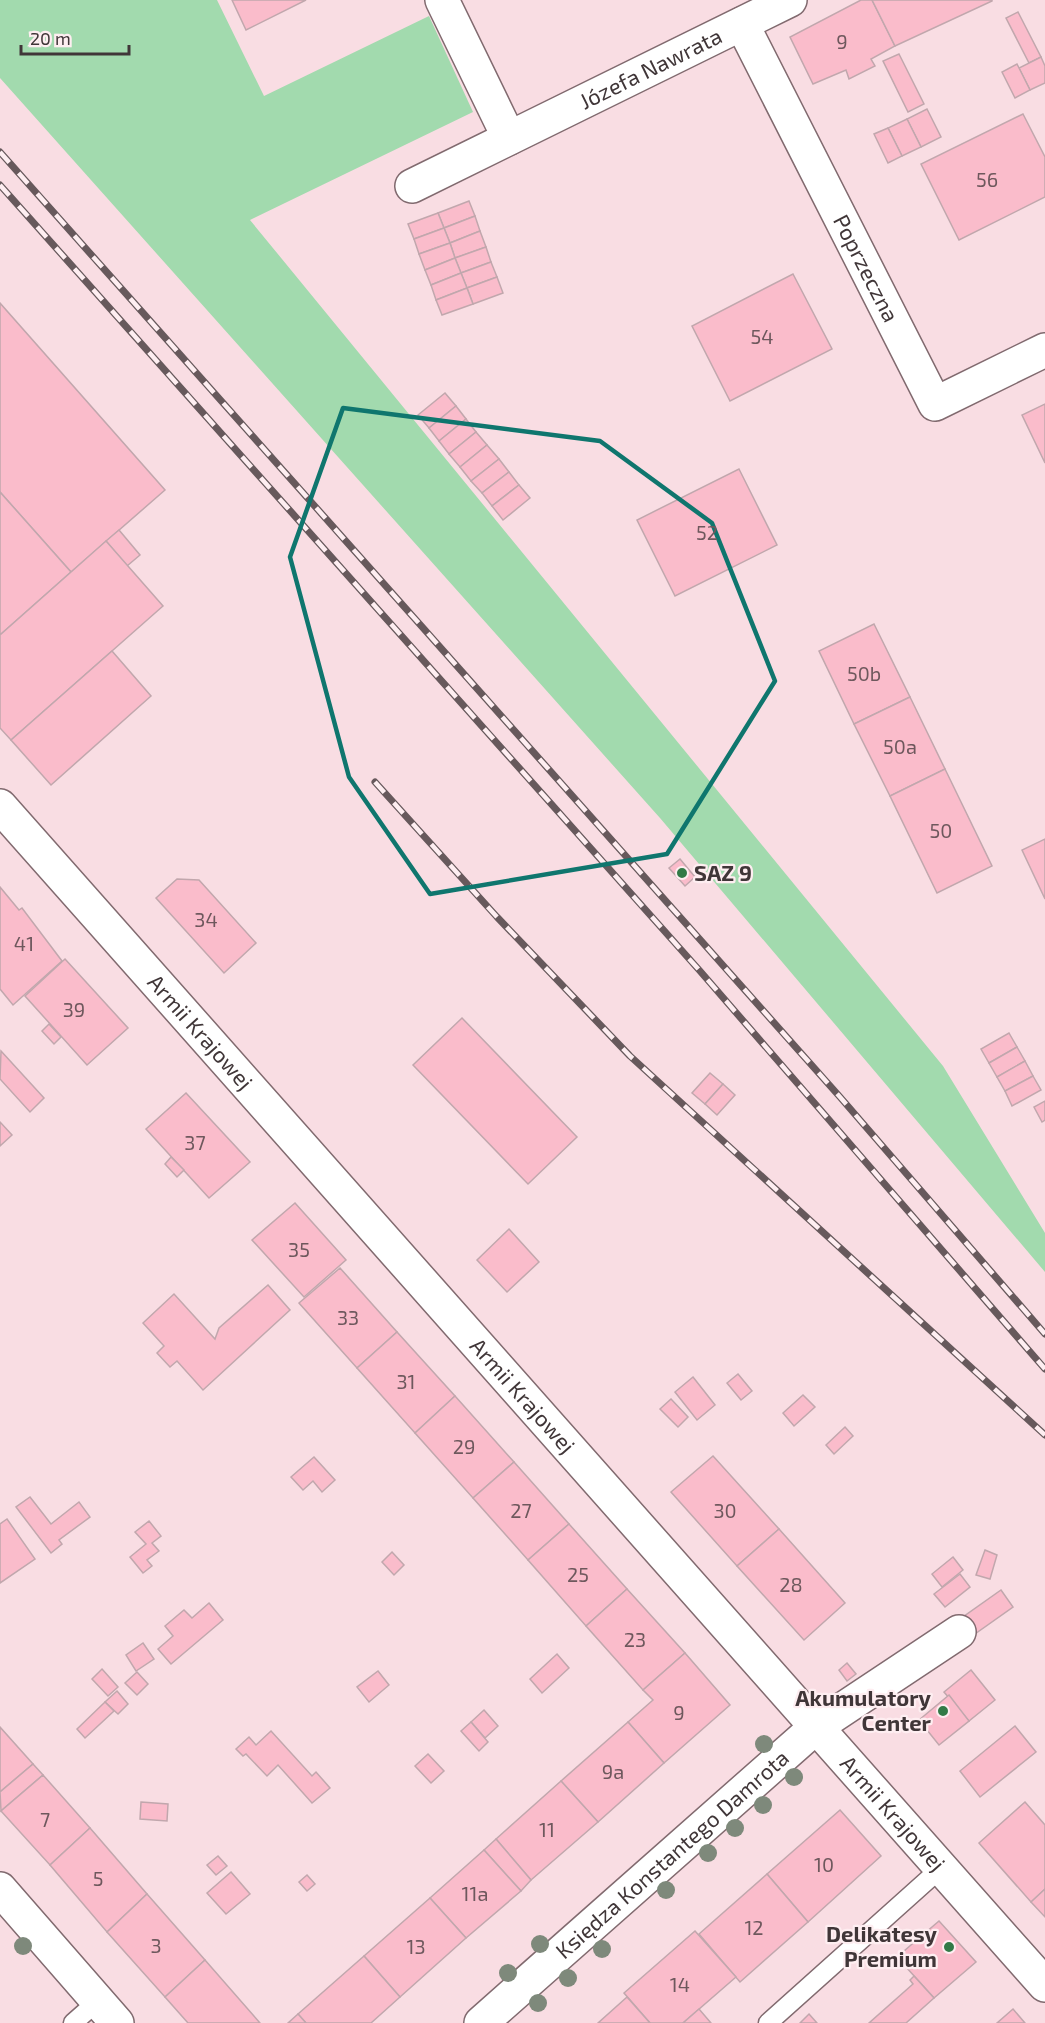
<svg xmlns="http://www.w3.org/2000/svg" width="1045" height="2023" font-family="'Exo 2',sans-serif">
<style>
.green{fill:#a2daae}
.building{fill:#fabccb;stroke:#c1a7ad;stroke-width:1.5}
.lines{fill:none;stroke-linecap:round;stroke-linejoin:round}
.lane-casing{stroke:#816a6f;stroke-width:21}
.street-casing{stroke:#816a6f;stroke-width:36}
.lane{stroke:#fff;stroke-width:18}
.street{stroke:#fff;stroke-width:33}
.rail-casing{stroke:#67595c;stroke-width:7}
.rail{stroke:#feeef1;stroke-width:4.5;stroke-dasharray:14;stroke-linecap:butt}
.tree{fill:#7e897b}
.marked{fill:none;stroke:#0f766e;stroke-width:4.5;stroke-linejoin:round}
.poi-dot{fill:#327a47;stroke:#feeef1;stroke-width:2}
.labels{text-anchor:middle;stroke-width:4.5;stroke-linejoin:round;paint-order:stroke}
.number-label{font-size:20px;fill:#6e585d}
.street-label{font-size:22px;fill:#403638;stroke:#feeef1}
.poi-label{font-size:22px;font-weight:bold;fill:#403638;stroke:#feeef1;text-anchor:end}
</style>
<rect width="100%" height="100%" fill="#f9dde3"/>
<path class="green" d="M0 0H217L264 96 429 16 473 112 250 220 943 1066 1045 1233V1272L660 818 0 78Z"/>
<g class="building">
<path d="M232 0H306L246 30Z"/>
<path d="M861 0H872L895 46 871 59 875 66 849 79 846 70 813 84 790 37Z"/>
<path d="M872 0H992V1L895 46Z"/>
<path d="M1018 12 1041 57 1029 63 1006 18Z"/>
<path d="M899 54 924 104 908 112 883 61Z"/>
<path d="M1041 57 1045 66V83L1030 90 1019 68Z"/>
<path d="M1017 64 1030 90 1015 98 1002 72Z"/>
<path d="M927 109 941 137 921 147 907 119Z"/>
<path d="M1023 114 1045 157V197L959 240 921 164Z"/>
<path d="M907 119 921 147 902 156 888 128Z"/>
<path d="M888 128 902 156 888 163 874 134Z"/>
<path d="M469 201 475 216 444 228 438 213Z"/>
<path d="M438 213 444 228 414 239 408 224Z"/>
<path d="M475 216 480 231 450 243 444 228Z"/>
<path d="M444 228 450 243 419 254 414 239Z"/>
<path d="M480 231 486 247 455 258 450 243Z"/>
<path d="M450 243 455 258 425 270 419 254Z"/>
<path d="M486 247 491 262 461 273 455 258Z"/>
<path d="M455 258 461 273 431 285 425 270Z"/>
<path d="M491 262 497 277 467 288 461 273Z"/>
<path d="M461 273 467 288 436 300 431 285Z"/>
<path d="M793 274 832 349 730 401 692 326Z"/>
<path d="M497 277 503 293 473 304 467 288Z"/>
<path d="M467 288 473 304 442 315 436 300Z"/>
<path d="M0 303 165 490 71 572 0 492Z"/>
<path d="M445 393 456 406 429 428 418 415Z"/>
<path d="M1045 404V463L1022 415Z"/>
<path d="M456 406 466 419 439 441 429 428Z"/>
<path d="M466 419 476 432 449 454 439 441Z"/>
<path d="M476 432 487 445 460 467 449 454Z"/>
<path d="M487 445 499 459 471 481 460 467Z"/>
<path d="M499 459 509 472 482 493 471 481Z"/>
<path d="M739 469 777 545 675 596 637 520Z"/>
<path d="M509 472 519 485 492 506 482 493Z"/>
<path d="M519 485 530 498 503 520 492 506Z"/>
<path d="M0 492 71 572 0 635Z"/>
<path d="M119 530 140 555 127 566 106 541Z"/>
<path d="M106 541 163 606 11 740 0 728V635Z"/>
<path d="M874 624 910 697 854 724 819 651Z"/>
<path d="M112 651 151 696 51 785 11 740Z"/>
<path d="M910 697 945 769 890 796 854 724Z"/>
<path d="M945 769 992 866 937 893 890 796Z"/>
<path d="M1045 839V899L1022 850Z"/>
<path d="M680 859 695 877 685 886 669 868Z"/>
<path d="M177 879 199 880 256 943 224 973 156 898Z"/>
<path d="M0 887 19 910 22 908 62 961 13 1005 0 989Z"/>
<path d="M65 959 128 1028 87 1065 25 996Z"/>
<path d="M462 1018 577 1137 528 1184 413 1065Z"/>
<path d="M49 1024 61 1037 54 1044 42 1031Z"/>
<path d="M1009 1033 1017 1047 989 1063 981 1049Z"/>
<path d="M1017 1047 1025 1061 997 1077 989 1063Z"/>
<path d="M1 1051 44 1098 30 1112 0 1079Z"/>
<path d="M1025 1061 1033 1076 1005 1091 997 1077Z"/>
<path d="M710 1073 723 1084 705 1104 692 1093Z"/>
<path d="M1033 1076 1041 1090 1012 1106 1005 1091Z"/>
<path d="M723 1084 735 1095 717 1115 705 1104Z"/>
<path d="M186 1093 250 1162 209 1198 146 1129Z"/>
<path d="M1045 1101V1120L1042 1122 1034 1107Z"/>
<path d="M0 1122 12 1135 0 1146Z"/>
<path d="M171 1157 184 1170 177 1177 165 1164Z"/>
<path d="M295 1203 346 1260 304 1297 252 1240Z"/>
<path d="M509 1229 539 1262 507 1292 477 1260Z"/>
<path d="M340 1268 397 1332 357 1368 299 1303Z"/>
<path d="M268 1285 290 1310 203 1390 177 1361 170 1367 157 1353 164 1346 143 1323 174 1294 215 1339 219 1328Z"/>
<path d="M397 1332 455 1396 415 1433 357 1368Z"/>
<path d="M738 1374 752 1391 741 1400 727 1383Z"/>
<path d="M693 1377 715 1405 697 1420 675 1392Z"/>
<path d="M803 1395 815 1407 794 1426 783 1413Z"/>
<path d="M455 1396 514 1462 473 1498 415 1433Z"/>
<path d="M671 1399 688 1417 678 1427 660 1409Z"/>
<path d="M845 1427 853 1436 834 1454 826 1445Z"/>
<path d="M713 1456 779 1529 737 1566 671 1492Z"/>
<path d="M314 1457 335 1480 322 1492 313 1481 303 1490 291 1477Z"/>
<path d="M514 1462 569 1524 528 1560 473 1498Z"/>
<path d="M30 1497 51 1524 79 1502 90 1517 59 1540 62 1544 51 1553 16 1507Z"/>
<path d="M7 1519 35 1559 0 1583V1524Z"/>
<path d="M149 1521 161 1536 152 1543 159 1551 147 1560 152 1566 143 1573 130 1557 146 1544 135 1532Z"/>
<path d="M569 1524 627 1589 586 1626 528 1560Z"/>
<path d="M779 1529 845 1603 804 1640 737 1566Z"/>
<path d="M985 1550 997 1555 990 1579 976 1575Z"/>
<path d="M392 1552 404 1565 394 1575 382 1562Z"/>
<path d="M953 1557 963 1570 942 1587 932 1574Z"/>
<path d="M960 1574 970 1587 945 1607 934 1594Z"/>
<path d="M627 1589 685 1653 643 1690 586 1626Z"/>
<path d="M1001 1590 1013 1607 965 1641 953 1624Z"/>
<path d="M209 1603 223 1620 171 1664 158 1649 173 1636 165 1626 184 1610 192 1618Z"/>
<path d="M143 1643 154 1659 136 1671 126 1655Z"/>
<path d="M685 1653 730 1705 664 1763 628 1722 653 1700 643 1690Z"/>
<path d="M557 1654 569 1668 542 1693 530 1679Z"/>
<path d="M847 1663 856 1674 847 1681 839 1670Z"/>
<path d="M102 1669 118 1687 108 1696 92 1679Z"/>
<path d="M971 1670 995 1700 969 1721 944 1692Z"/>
<path d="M378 1671 389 1685 369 1702 357 1687Z"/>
<path d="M137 1672 148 1684 137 1695 125 1683Z"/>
<path d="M117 1691 128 1704 118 1714 105 1702Z"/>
<path d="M949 1695 969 1721 939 1745 919 1720Z"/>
<path d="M105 1702 114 1711 85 1738 77 1729Z"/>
<path d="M484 1710 498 1726 485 1738 471 1722Z"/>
<path d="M471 1722 488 1742 479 1751 461 1731Z"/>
<path d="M628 1722 664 1763 598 1822 561 1781Z"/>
<path d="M1015 1726 1036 1752 980 1797 960 1771Z"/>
<path d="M0 1727 33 1764 0 1792Z"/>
<path d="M271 1731 312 1776 316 1772 330 1788 312 1803 278 1765 267 1776 246 1754 243 1756 236 1749 249 1737 256 1745Z"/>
<path d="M428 1754 444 1771 431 1783 415 1766Z"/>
<path d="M33 1764 43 1775 1 1811 0 1792Z"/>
<path d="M43 1775 90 1828 50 1865 1 1811Z"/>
<path d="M561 1781 598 1822 531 1880 496 1839Z"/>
<path d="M141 1802 168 1804 167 1821 140 1819Z"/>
<path d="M1025 1802 1045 1825V1889L1031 1902 979 1843Z"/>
<path d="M840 1810 881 1856 808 1922 767 1874Z"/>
<path d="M90 1828 147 1894 107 1932 50 1865Z"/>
<path d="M496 1839 531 1880 521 1891 484 1850Z"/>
<path d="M484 1850 521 1891 466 1938 430 1898Z"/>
<path d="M218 1856 227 1866 216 1875 207 1865Z"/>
<path d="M231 1872 250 1894 226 1914 207 1893Z"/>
<path d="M767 1874 808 1922 740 1982 699 1934Z"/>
<path d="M307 1875 315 1884 307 1891 299 1882Z"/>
<path d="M1045 1889V1917L1031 1902Z"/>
<path d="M147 1894 205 1960 165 1997 107 1932Z"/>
<path d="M430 1898 466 1938 400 1997 364 1956Z"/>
<path d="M939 1921 976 1962 934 1998 897 1957Z"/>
<path d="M695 1931 736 1977 683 2023H650L624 1993Z"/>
<path d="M364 1956 400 1997 371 2023H306L298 2014Z"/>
<path d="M205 1960 260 2023H188L165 1997Z"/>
<path d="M914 1976 934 1998 906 2023H869L913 1984 910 1980Z"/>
<path d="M627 1997 650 2023H598Z"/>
<path d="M699 2009 711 2023H683Z"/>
<path d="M1013 2009 1025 2023H997Z"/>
<path d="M298 2014 306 2023H288Z"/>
<path d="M809 2014 817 2023H800Z"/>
</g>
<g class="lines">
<defs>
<g id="lane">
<path d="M73 2023 98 2001"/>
<path d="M768 2023 941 1868"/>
</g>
<g id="street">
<path d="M442 0 509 138"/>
<path id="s1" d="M742 24 935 404 1045 350"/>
<path id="s2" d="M412 186 790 0"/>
<path id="s3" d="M0 806 1045 1985"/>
<path d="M0 1889 117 2023"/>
<path id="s4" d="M481 2023 816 1727 959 1632"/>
</g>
</defs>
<use href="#lane" class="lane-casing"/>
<use href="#street" class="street-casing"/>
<use href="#lane" class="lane"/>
<use href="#street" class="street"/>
<defs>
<g id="rail">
<path d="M0 152 840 1097 1045 1334"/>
<path d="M0 185 700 971 1045 1369"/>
<path d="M375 782 497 917 630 1056 1045 1435"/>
</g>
</defs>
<use href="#rail" class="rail-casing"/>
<use href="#rail" class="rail"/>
</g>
<g class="tree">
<circle cx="764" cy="1744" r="9"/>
<circle cx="794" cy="1777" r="9"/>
<circle cx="763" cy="1805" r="9"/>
<circle cx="735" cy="1828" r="9"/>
<circle cx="708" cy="1853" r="9"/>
<circle cx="666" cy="1890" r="9"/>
<circle cx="540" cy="1944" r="9"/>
<circle cx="23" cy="1946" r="9"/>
<circle cx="602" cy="1949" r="9"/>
<circle cx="508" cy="1973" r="9"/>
<circle cx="568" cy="1978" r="9"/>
<circle cx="538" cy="2003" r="9"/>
</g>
<path class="marked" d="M343 408 600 441 712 523 775 681 667 854 430 894 349 777 290 557Z"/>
<g class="poi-dot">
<circle cx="682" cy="873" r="6"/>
<circle cx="943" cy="1711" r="6"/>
<circle cx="949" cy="1947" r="6"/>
</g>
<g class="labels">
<g class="number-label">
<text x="842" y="49">9</text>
<text x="987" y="187">56</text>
<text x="762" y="344">54</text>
<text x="707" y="540">52</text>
<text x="864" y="681">50b</text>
<text x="900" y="754">50a</text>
<text x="941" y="838">50</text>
<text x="206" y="927">34</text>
<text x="24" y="951">41</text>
<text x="74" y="1017">39</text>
<text x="195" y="1150">37</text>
<text x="299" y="1257">35</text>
<text x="348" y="1325">33</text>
<text x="406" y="1389">31</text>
<text x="464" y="1454">29</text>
<text x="521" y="1518">27</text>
<text x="725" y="1518">30</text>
<text x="578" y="1582">25</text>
<text x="791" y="1592">28</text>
<text x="635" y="1647">23</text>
<text x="679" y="1720">9</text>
<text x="613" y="1779">9a</text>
<text x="45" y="1827">7</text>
<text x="547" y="1837">11</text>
<text x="824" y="1872">10</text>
<text x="98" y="1886">5</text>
<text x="475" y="1901">11a</text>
<text x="754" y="1935">12</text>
<text x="156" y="1953">3</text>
<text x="416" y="1954">13</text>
<text x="680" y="1992">14</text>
</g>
<g class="street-label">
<text dy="8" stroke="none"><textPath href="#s2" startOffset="266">Józefa Nawrata</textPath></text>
<text dy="8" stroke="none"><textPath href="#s1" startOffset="274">Poprzeczna</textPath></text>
<text dy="8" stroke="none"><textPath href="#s3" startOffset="302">Armii Krajowej</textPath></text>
<text dy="8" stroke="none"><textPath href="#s3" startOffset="788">Armii Krajowej</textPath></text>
<text dy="8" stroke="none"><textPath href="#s3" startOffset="1346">Armii Krajowej</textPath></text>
<text dy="8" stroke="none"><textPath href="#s4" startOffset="255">Księdza Konstantego Damrota</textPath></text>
</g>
<g class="poi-label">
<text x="694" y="881" text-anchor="start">SAZ 9</text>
<text x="931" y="1706">Akumulatory<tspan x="931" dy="25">Center</tspan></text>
<text x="937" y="1942">Delikatesy<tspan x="937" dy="25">Premium</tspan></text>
</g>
</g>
<path d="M21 45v9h108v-9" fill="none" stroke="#403638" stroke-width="3"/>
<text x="30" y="45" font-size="18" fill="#403638" stroke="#feeef1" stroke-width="4.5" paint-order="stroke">20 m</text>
</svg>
